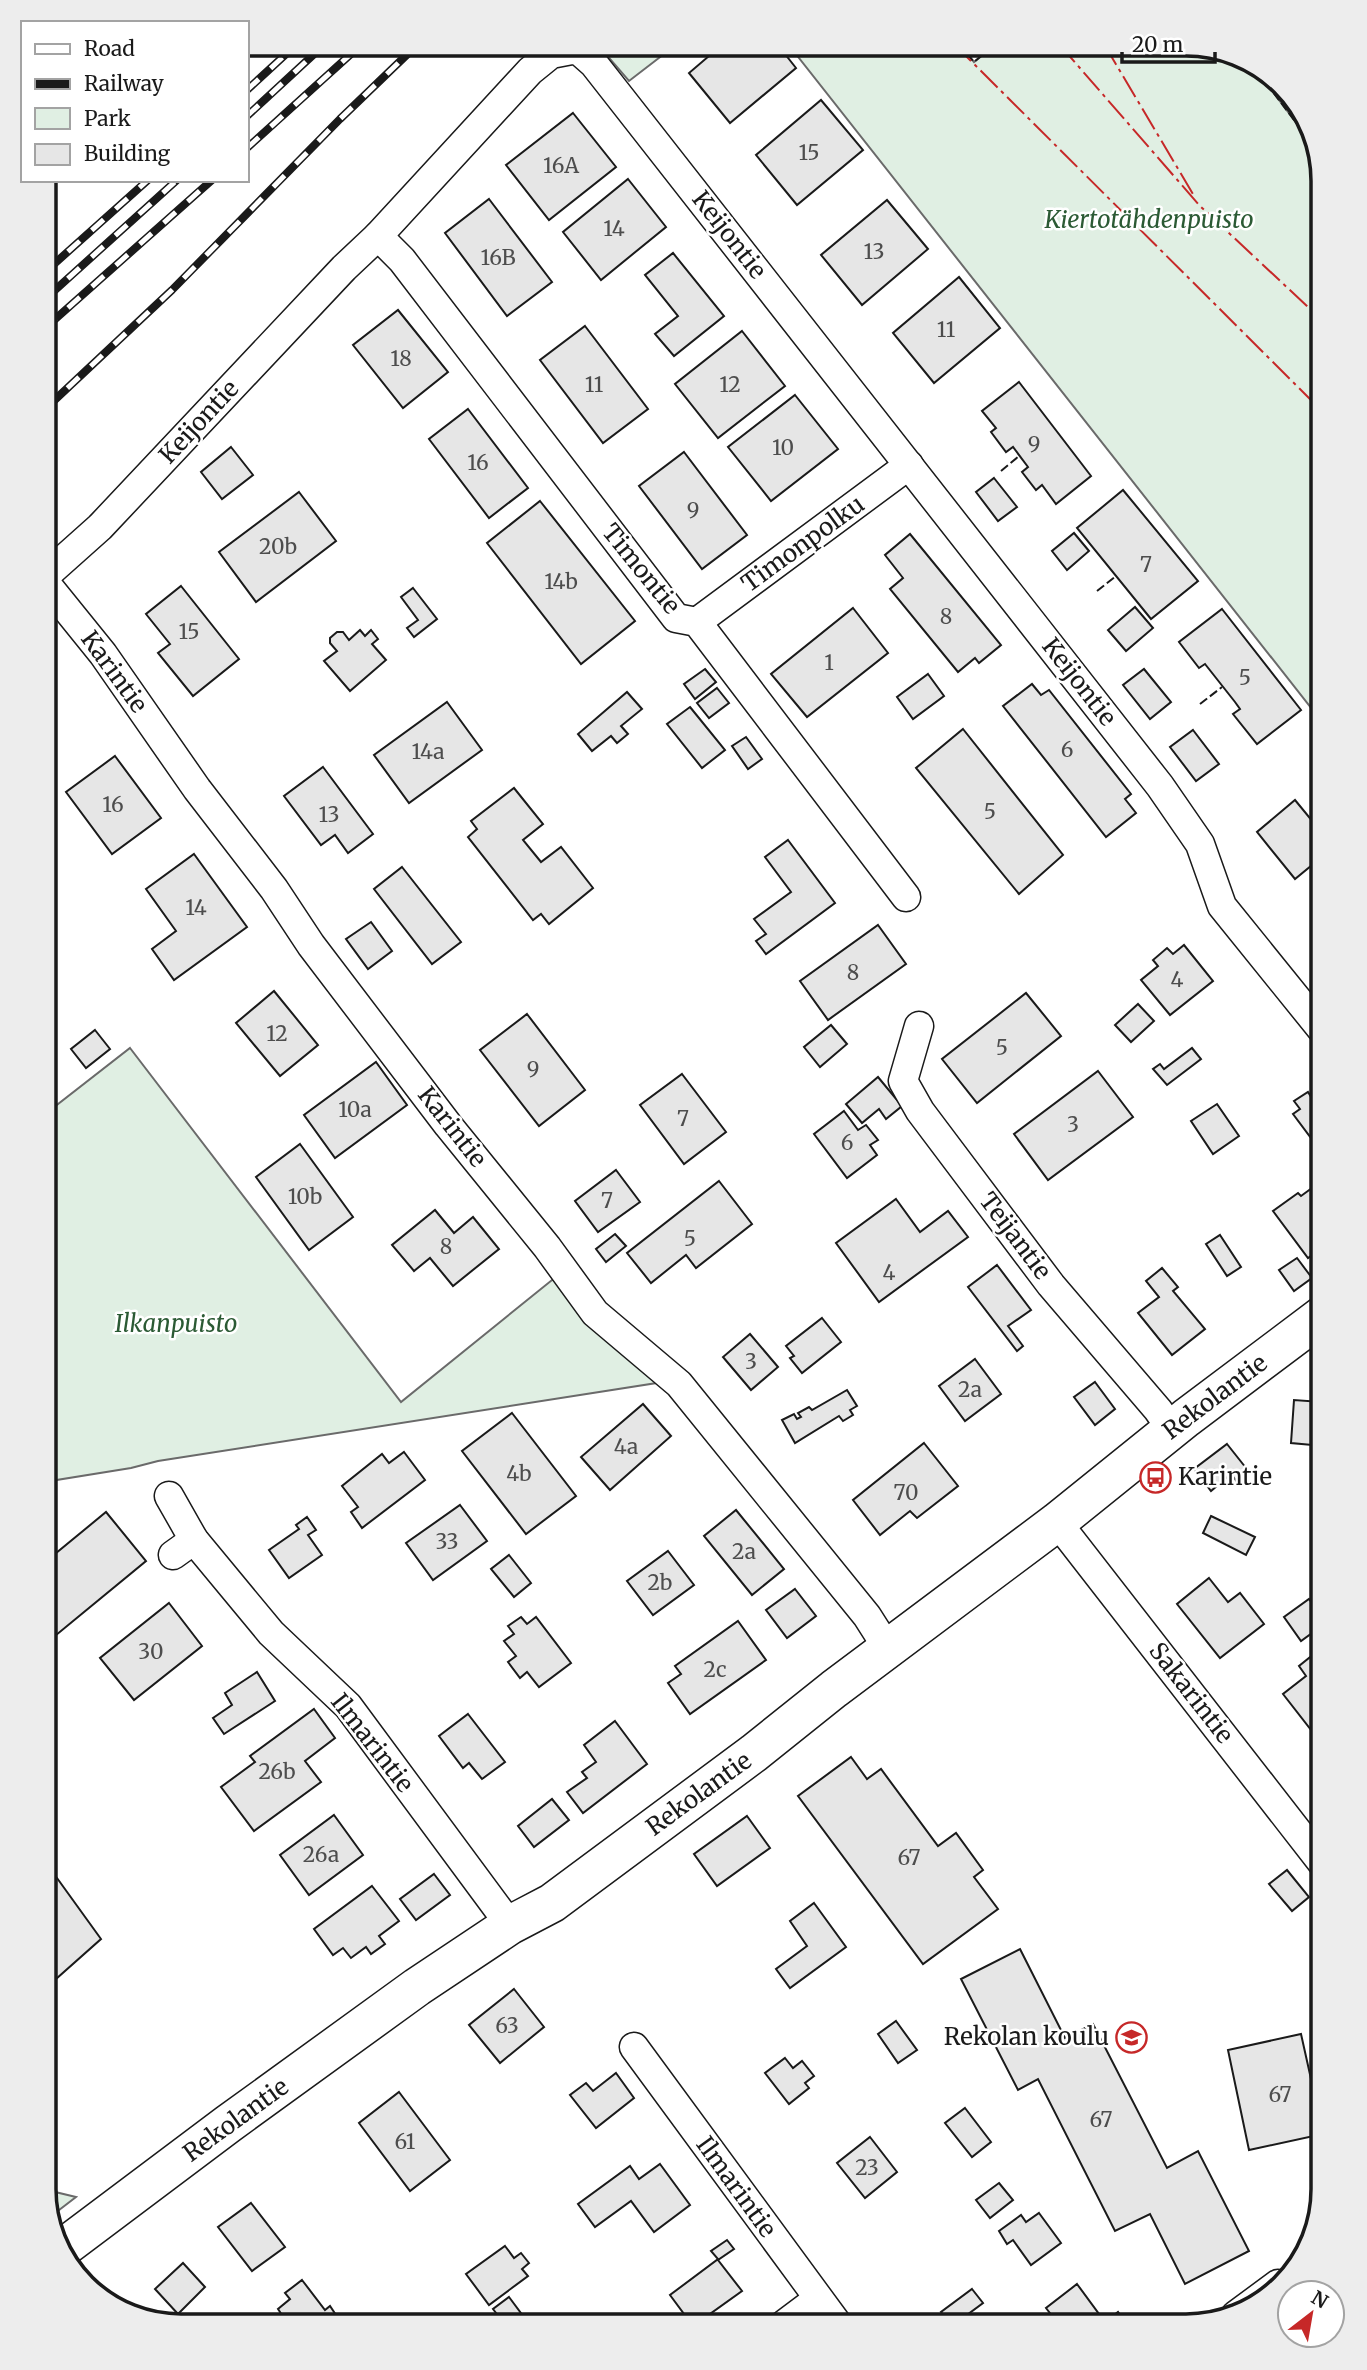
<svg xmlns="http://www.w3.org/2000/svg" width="1367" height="2370" font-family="Merriweather,serif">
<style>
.green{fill:#e0efe3;stroke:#6a6a6a;stroke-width:2}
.building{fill:#e6e6e6;stroke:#1a1a1a;stroke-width:2}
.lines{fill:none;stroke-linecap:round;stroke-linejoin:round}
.street-casing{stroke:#1a1a1a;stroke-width:31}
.secondary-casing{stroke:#1a1a1a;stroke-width:41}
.street{stroke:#fff;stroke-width:28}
.secondary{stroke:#fff;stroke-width:38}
.rail-casing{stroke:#1a1a1a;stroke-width:8}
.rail{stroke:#fff;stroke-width:5;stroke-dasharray:16;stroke-linecap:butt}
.fence{stroke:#1a1a1a;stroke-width:2;stroke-dasharray:9 3.5;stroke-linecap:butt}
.power{stroke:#c62828;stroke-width:2;stroke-dasharray:24 5 3.5 5;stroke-linecap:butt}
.labels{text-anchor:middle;stroke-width:5;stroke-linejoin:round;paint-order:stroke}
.number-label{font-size:21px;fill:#4d4d4d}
.park-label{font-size:24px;font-style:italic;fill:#2b5a34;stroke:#fff}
.street-label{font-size:24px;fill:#1a1a1a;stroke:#fff}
.poi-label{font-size:24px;fill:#1a1a1a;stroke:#fff;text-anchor:start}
.rim{fill:none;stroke:#1a1a1a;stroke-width:3.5}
</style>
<rect width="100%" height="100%" fill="#fff"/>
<g class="green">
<path d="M597 44H677L629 81Z"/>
<path d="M788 44H959L974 62 996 44H1195L1251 63 1316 149 1323 182V723Z"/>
<path d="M130 1048 401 1402 557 1276 663 1382 158 1461 131 1468 44 1482V1115Z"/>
<path d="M44 2186 47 2190 76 2197 50 2217Z"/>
</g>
<g class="building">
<path d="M723 44H777L796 68 730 123 689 73Z"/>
<path d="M821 100 863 150 797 205 756 155Z"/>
<path d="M573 113 616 167 549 220 506 165Z"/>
<path d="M628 179 666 227 601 280 563 232Z"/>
<path d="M489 199 552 282 507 316 445 233Z"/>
<path d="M887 200 928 249 862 305 821 255Z"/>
<path d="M673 253 724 316 674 356 655 334 678 316 645 275Z"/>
<path d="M959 277 1000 328 934 383 893 333Z"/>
<path d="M398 310 448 372 403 408 353 345Z"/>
<path d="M585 326 648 409 603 443 540 360Z"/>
<path d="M742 331 785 386 718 438 675 384Z"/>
<path d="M1019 382 1091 476 1056 504 1042 485 1036 490 1022 472 1028 467 1013 447 1006 452 991 432 996 428 982 411Z"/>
<path d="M795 395 838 449 771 501 728 447Z"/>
<path d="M468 409 528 488 489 518 429 439Z"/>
<path d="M231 447 253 475 222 499 201 472Z"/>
<path d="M684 452 747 535 702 569 639 486Z"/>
<path d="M994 478 1017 507 998 521 976 492Z"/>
<path d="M1123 490 1198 581 1151 619 1077 528Z"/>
<path d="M299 492 336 541 256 602 219 552Z"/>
<path d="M540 501 635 621 581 664 487 543Z"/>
<path d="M1074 533 1089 551 1067 570 1052 551Z"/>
<path d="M910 534 1001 645 979 663 975 658 958 672 890 589 903 578 885 555Z"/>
<path d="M181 586 239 659 193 696 158 653 170 644 146 614Z"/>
<path d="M413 588 437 619 414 637 407 628 418 620 401 597Z"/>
<path d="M1135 607 1153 628 1126 651 1108 630Z"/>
<path d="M853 608 888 653 807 717 771 674Z"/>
<path d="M1222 609 1301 710 1257 744 1233 714 1240 709 1235 702 1205 664 1199 668 1179 642Z"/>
<path d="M360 630 365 636 371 630 378 639 372 644 386 660 350 691 324 661 337 651 330 643V638L337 632H343L349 640Z"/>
<path d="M705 669 716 682 695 699 684 684Z"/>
<path d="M1144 669 1171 702 1150 719 1123 685Z"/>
<path d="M928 674 944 696 913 719 897 697Z"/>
<path d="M1032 684 1041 695 1049 690 1131 794 1125 799 1136 813 1106 837 1003 706Z"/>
<path d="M717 688 729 703 709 718 697 703Z"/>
<path d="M627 692 642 709 621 726 628 734 617 743 611 736 592 751 578 734Z"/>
<path d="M44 702 55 716 44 725Z"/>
<path d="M447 702 482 750 409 803 374 755Z"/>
<path d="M690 707 725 750 702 768 667 724Z"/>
<path d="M963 729 1063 855 1019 894 916 768Z"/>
<path d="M1193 730 1219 764 1196 781 1170 747Z"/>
<path d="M746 737 762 759 748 769 732 746Z"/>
<path d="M115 756 161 818 112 854 66 792Z"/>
<path d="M323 767 373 834 348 853 335 835 321 845 284 796Z"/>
<path d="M514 788 543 824 523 840 541 862 561 847 593 888 549 924 541 914 533 920 468 837 477 829 471 821Z"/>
<path d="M1295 800 1323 834V856L1295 879 1257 832Z"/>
<path d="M788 840 835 903 766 954 756 941 766 934 754 919 791 892 765 857Z"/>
<path d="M194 854 247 927 174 980 152 949 176 931 146 889Z"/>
<path d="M402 867 461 942 432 964 374 889Z"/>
<path d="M371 922 392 951 368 969 346 939Z"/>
<path d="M878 925 906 964 828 1020 800 981Z"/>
<path d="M1184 945 1213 981 1170 1015 1141 980 1158 966 1153 960 1167 948 1173 954Z"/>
<path d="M274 991 318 1045 280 1076 236 1023Z"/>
<path d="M1026 993 1061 1036 977 1103 942 1059Z"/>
<path d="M1138 1004 1154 1021 1131 1042 1115 1025Z"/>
<path d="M527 1014 585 1090 539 1126 480 1050Z"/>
<path d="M831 1025 847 1044 820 1067 804 1047Z"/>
<path d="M95 1030 110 1049 86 1068 71 1049Z"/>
<path d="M1192 1048 1201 1059 1167 1085 1153 1069 1160 1064 1164 1069Z"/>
<path d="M376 1062 407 1105 335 1158 304 1115Z"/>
<path d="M1098 1071 1133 1117 1048 1180 1014 1134Z"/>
<path d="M682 1074 726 1132 684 1164 640 1105Z"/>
<path d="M878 1077 902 1106 886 1119 879 1109 862 1123 846 1104Z"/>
<path d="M1308 1092 1313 1100 1323 1093V1129L1311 1138 1293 1114 1300 1109 1294 1101Z"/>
<path d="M1217 1104 1239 1136 1213 1154 1191 1121Z"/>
<path d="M844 1111 858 1130 866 1125 878 1140 870 1145 877 1155 847 1178 814 1134Z"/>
<path d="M300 1144 353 1217 309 1250 256 1177Z"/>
<path d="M616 1170 640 1202 598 1232 575 1201Z"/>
<path d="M1323 1180V1247L1308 1258 1273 1211 1298 1193 1301 1196Z"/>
<path d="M719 1181 752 1224 696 1268 686 1255 651 1283 627 1253Z"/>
<path d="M896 1199 920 1232 948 1211 968 1237 879 1302 836 1243Z"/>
<path d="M435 1210 454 1233 473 1217 499 1249 453 1286 430 1258 414 1271 392 1245Z"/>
<path d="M615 1234 626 1246 606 1262 596 1249Z"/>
<path d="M1220 1235 1241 1267 1227 1276 1206 1244Z"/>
<path d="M1297 1258 1312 1278 1294 1291 1279 1270Z"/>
<path d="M997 1265 1031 1310 1008 1326 1023 1346 1017 1351 968 1287Z"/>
<path d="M1162 1268 1178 1287 1173 1291 1205 1329 1172 1355 1138 1313 1159 1297 1146 1281Z"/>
<path d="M822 1318 841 1342 802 1373 790 1358 794 1356 786 1346Z"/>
<path d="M750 1334 778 1367 751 1390 723 1357Z"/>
<path d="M975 1359 1001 1394 965 1421 939 1386Z"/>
<path d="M1095 1382 1115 1409 1095 1425 1074 1397Z"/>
<path d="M847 1390 857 1406 850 1410 853 1415 843 1421 839 1416 795 1443 782 1420 794 1414 797 1419 801 1417 798 1413 809 1407 812 1410Z"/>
<path d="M1322 1391 1323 1446 1291 1443 1294 1400 1321 1402Z"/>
<path d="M643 1404 671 1436 610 1490 581 1457Z"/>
<path d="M512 1413 576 1496 526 1534 462 1451Z"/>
<path d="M924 1443 958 1486 917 1518 910 1511 880 1535 853 1500Z"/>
<path d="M1227 1444 1250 1473 1238 1483 1231 1474 1211 1491 1194 1469Z"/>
<path d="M404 1452 425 1480 362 1528 351 1512 358 1507 342 1486 382 1454 389 1463Z"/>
<path d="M460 1505 487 1541 433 1580 406 1543Z"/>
<path d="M736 1510 784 1569 752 1595 704 1536Z"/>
<path d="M106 1512 146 1561 44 1645V1563Z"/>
<path d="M1211 1516 1255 1537 1246 1555 1203 1533Z"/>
<path d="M307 1517 316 1530 308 1535 322 1555 289 1578 269 1550 299 1529 296 1525Z"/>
<path d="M668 1551 694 1585 653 1615 627 1581Z"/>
<path d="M509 1555 531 1583 514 1597 491 1569Z"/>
<path d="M1209 1578 1228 1602 1240 1593 1264 1624 1220 1658 1177 1604Z"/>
<path d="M795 1589 816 1616 787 1638 766 1610Z"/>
<path d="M1309 1599 1323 1619V1625L1301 1641 1284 1617Z"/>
<path d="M169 1603 202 1646 134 1700 100 1658Z"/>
<path d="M521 1617 527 1624 536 1617 571 1663 539 1687 527 1672 520 1678 508 1662 516 1656 504 1641 514 1634 508 1626Z"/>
<path d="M738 1621 766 1660 690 1714 668 1683 681 1674 675 1666Z"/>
<path d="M1314 1654 1323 1666V1728L1315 1735 1283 1694 1306 1676 1299 1666Z"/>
<path d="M257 1672 275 1701 224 1734 213 1718 232 1705 225 1693Z"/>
<path d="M314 1709 335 1738 305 1761 321 1782 254 1831 221 1787 255 1762 250 1756Z"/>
<path d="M468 1714 505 1762 482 1779 469 1763 463 1768 439 1736Z"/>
<path d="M615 1721 647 1764 583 1813 567 1792 587 1778 582 1772 596 1762 584 1745Z"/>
<path d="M851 1757 867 1779 881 1769 938 1846 956 1833 983 1870 974 1877 998 1909 923 1964 798 1796Z"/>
<path d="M552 1799 569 1820 534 1847 518 1826Z"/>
<path d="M334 1815 363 1855 309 1895 280 1855Z"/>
<path d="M747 1816 770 1848 717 1886 694 1854Z"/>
<path d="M44 1860 101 1939 56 1979 44 1980Z"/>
<path d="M1287 1870 1309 1897 1292 1911 1269 1884Z"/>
<path d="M434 1874 450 1895 416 1920 400 1899Z"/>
<path d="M372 1886 399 1921 379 1936 385 1944 371 1954 366 1947 351 1958 343 1948 333 1955 314 1929Z"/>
<path d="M814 1903 846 1947 790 1988 776 1969 807 1946 790 1921Z"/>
<path d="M1020 1949 1065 2038 1093 2024 1167 2168 1198 2151 1249 2251 1185 2284 1150 2214 1115 2231 1038 2079 1018 2090 961 1979Z"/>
<path d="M514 1989 544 2027 500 2063 469 2025Z"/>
<path d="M896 2021 917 2050 898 2063 878 2034Z"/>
<path d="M1301 2034 1313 2088 1320 2087 1323 2102V2134L1249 2150 1228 2050Z"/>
<path d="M785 2058 793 2068 802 2061 814 2076 805 2083 809 2088 789 2104 765 2073Z"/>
<path d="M616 2073 634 2098 596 2128 570 2095 586 2083 593 2091Z"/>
<path d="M399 2092 450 2160 410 2191 359 2123Z"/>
<path d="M965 2108 991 2142 972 2157 945 2123Z"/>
<path d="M870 2137 897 2172 865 2198 837 2163Z"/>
<path d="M660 2164 690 2205 654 2232 631 2201 595 2227 578 2204 630 2166 639 2179Z"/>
<path d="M999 2183 1013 2200 990 2218 976 2200Z"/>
<path d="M251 2203 285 2247 252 2271 218 2227Z"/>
<path d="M1039 2213 1061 2243 1031 2265 1013 2240 1007 2244 999 2231 1021 2215 1026 2222Z"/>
<path d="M727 2240 734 2249 718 2260 742 2291 693 2326 670 2295 718 2259 711 2251Z"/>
<path d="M505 2246 514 2258 521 2253 529 2263 522 2269 528 2276 489 2305 466 2274Z"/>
<path d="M183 2263 205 2287 178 2314 155 2289Z"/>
<path d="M302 2280 325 2310 330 2306 340 2321 333 2326H278L276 2324 284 2318 278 2309 290 2299 285 2293Z"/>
<path d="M1077 2284 1105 2322 1118 2312 1128 2326H1060L1046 2308Z"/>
<path d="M972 2289 983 2303 952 2326 941 2312Z"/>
<path d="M509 2297 529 2324 525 2326H506L493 2309Z"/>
</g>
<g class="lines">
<defs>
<g id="street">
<path d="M378 236 402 260 676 618 697 622 906 897"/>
<path d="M44 577 100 527 344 268 378 236 530 71 551 54 577 49 594 64 1160 786 1200 844 1222 906 1323 1031"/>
<path d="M44 581 103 654 197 789 274 889 311 945 448 1125 547 1247 595 1313 679 1384 867 1616 888 1649"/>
<path d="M697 622 909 465"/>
<path d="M919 1026 903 1081 920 1111 1051 1285 1158 1410 1172 1430"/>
<path d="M169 1496 194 1540 271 1633 348 1706 510 1925"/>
<path d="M1057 1522 1323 1864"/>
<path d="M173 1555 194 1540"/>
<path d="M634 2047 839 2326"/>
<path d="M1236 2315 1278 2284"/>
<path d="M782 2326 818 2299"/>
</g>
<path id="secondary" d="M59 2251 228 2124 417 1987 510 1925 552 1903 754 1753 834 1689 1057 1522 1186 1418 1323 1315"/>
</defs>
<use href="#street" class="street-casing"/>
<use href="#secondary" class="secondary-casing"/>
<use href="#street" class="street"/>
<use href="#secondary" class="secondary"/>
<defs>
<g id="rail">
<path d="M247 90 297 44"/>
<path d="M247 116 325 44"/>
<path d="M247 148 362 44"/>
<path d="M44 273 148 180"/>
<path d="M44 300 177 180"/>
<path d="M44 329 212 180"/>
<path d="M44 410 172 290 340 119 418 44"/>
</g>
</defs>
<use href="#rail" class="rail-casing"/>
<use href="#rail" class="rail"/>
<g class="fence">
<path d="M959 44 974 62 996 44"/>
<path d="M1251 63 1316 149"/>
<path d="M1001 471 1019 456"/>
<path d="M1097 591 1116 576"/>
<path d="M1200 704 1222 687"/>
</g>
<g class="power">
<path d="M954 44 1323 412"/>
<path d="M1059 44 1200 206 1323 321"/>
<path d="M1104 44 1193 194"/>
</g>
</g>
<defs>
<symbol id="bus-ring" viewBox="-11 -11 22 22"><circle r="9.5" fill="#fff" stroke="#c62828" stroke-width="1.5"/><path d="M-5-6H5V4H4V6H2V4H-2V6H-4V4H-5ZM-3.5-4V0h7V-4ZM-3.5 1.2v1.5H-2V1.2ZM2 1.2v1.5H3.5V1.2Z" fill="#c62828"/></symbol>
<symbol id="school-ring" viewBox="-11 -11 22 22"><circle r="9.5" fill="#fff" stroke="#c62828" stroke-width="1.5"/><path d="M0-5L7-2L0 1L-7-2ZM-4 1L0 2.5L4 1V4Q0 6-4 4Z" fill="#c62828"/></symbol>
</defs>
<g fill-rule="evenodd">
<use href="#bus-ring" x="1138" y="1460" width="35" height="35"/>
<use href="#school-ring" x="1114" y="2020" width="35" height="35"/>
</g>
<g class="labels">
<g class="number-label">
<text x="809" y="160">15</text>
<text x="561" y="173">16A</text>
<text x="614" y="236">14</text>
<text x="874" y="259">13</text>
<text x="498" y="265">16B</text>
<text x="946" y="337">11</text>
<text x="401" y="366">18</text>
<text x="594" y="392">11</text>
<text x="730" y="392">12</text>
<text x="1034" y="452">9</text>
<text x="783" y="455">10</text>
<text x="478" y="470">16</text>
<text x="693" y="518">9</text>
<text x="278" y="554">20b</text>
<text x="1146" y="572">7</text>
<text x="561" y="589">14b</text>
<text x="946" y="624">8</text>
<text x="189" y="639">15</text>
<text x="829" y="670">1</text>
<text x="1245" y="685">5</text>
<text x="1067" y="757">6</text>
<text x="428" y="759">14a</text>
<text x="113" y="812">16</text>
<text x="990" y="819">5</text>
<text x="329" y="822">13</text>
<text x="196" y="915">14</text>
<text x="853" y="980">8</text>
<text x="1177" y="987">4</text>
<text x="277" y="1041">12</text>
<text x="1002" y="1055">5</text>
<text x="533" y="1077">9</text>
<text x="355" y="1117">10a</text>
<text x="683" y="1126">7</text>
<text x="1073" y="1132">3</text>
<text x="847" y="1150">6</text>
<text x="305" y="1204">10b</text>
<text x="607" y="1208">7</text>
<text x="690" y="1246">5</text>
<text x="446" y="1254">8</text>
<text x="889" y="1280">4</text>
<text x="751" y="1369">3</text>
<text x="970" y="1397">2a</text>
<text x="626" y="1454">4a</text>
<text x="519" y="1481">4b</text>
<text x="906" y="1500">70</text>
<text x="447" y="1549">33</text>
<text x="744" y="1559">2a</text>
<text x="660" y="1590">2b</text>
<text x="151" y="1659">30</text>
<text x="715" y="1677">2c</text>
<text x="277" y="1779">26b</text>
<text x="321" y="1862">26a</text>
<text x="909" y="1865">67</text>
<text x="507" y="2033">63</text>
<text x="1280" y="2102">67</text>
<text x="1101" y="2127">67</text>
<text x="405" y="2149">61</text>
<text x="867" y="2175">23</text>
</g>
<g class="park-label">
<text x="1149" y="228">Kiertotähdenpuisto</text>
<text x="176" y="1332">Ilkanpuisto</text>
</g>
<g class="street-label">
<text transform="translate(729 235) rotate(52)" y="8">Keijontie</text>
<text transform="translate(199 422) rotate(-47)" y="8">Keijontie</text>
<text transform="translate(803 544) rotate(-36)" y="8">Timonpolku</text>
<text transform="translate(641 569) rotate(51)" y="8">Timontie</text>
<text transform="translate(114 672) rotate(54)" y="8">Karintie</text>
<text transform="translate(1079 682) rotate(52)" y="8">Keijontie</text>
<text transform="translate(452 1127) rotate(52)" y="8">Karintie</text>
<text transform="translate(1015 1236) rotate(53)" y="8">Teijantie</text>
<text transform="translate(1215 1397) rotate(-37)" y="8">Rekolantie</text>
<text transform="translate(1191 1693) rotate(52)" y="8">Sakarintie</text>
<text transform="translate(372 1743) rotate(52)" y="8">Ilmarintie</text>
<text transform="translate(699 1794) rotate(-36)" y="8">Rekolantie</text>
<text transform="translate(236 2120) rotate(-36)" y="8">Rekolantie</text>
<text transform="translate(736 2187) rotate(54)" y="8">Ilmarintie</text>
</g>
<g class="poi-label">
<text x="1178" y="1485">Karintie</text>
<text x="1109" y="2045" text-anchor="end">Rekolan koulu</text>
</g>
</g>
<path d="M0 0H1367V2370H0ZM181 56H1186A125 125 0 0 1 1311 181V2189A125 125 0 0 1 1186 2314H181A125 125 0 0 1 56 2189V181A125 125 0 0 1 181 56Z" fill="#ededed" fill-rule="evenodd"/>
<path class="rim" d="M181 56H1186A125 125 0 0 1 1311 181V2189A125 125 0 0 1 1186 2314H181A125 125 0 0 1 56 2189V181A125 125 0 0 1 181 56Z"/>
<rect x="21" y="21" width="228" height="161" fill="#ffffff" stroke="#a3a3a3" stroke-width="2"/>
<rect x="35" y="44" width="35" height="10" fill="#ffffff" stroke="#a3a3a3" stroke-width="2"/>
<text x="84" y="56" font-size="21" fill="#1a1a1a">Road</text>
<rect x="35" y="79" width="35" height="10" fill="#1a1a1a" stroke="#a3a3a3" stroke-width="2"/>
<text x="84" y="91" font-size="21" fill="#1a1a1a">Railway</text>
<rect x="35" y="108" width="35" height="21" fill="#e0efe3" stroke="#a3a3a3" stroke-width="2"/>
<text x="84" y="126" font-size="21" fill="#1a1a1a">Park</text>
<rect x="35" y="144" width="35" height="21" fill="#e6e6e6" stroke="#a3a3a3" stroke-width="2"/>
<text x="84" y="161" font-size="21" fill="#1a1a1a">Building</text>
<g transform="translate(1311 2314) rotate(31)"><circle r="33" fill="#ffffff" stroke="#a3a3a3" stroke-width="2"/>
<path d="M0-5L12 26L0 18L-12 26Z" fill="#c62828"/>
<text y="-10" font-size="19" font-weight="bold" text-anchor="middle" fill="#1a1a1a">N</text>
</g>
<path d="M1122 52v10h93v-10" fill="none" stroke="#1a1a1a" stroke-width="3.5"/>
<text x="1132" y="52" font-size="21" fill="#1a1a1a" stroke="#ffffff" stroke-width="5" paint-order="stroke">20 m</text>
</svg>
